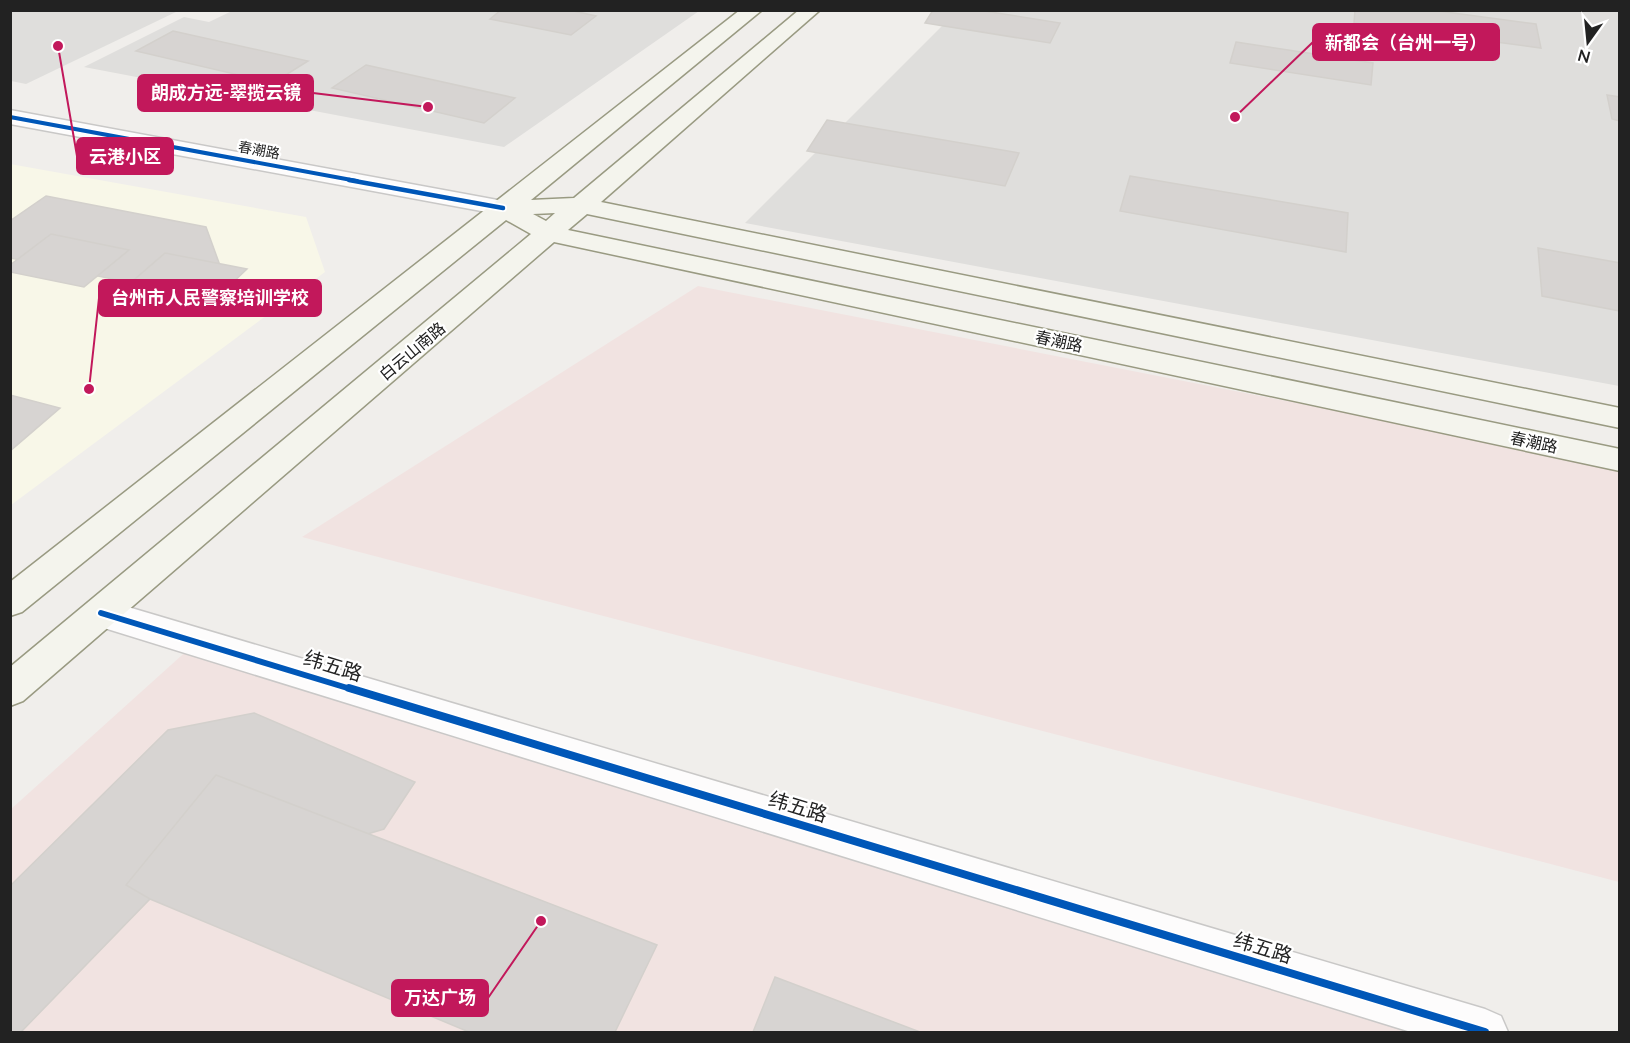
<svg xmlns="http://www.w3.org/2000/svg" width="1630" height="1043" font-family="Lato,'Noto Sans SC',sans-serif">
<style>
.residential{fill:#dfdedc}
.commercial{fill:#f1e3e1}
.education{fill:#f8f7e8}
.building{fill:#d7d4d2;stroke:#d3d0cc;stroke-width:1.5}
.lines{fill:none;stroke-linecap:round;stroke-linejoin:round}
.minor-casing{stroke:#c9c8c7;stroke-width:3}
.tertiary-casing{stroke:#c9c8c7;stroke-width:3}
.secondary-casing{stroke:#999a82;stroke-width:3}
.minor{fill:#fdfcfc;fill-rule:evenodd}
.tertiary{fill:#fdfcfc;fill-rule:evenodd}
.secondary{fill:#f4f4ed;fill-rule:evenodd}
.cycleway-far3-casing{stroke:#fff;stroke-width:6}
.cycleway-far2-casing{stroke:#fff;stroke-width:8}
.cycleway-far1-casing{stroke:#fff;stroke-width:10}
.cycleway-casing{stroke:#fff;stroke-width:11}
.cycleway-far3{stroke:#0057b8;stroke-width:4}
.cycleway-far2{stroke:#0057b8;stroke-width:4.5}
.cycleway-far1{stroke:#0057b8;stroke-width:6}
.cycleway{stroke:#0057b8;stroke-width:8}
.labels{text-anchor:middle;stroke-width:4.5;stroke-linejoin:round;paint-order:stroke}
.far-street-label{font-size:14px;fill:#222;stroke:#fff}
.street-label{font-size:16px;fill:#222;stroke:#fff}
.near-street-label{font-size:20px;fill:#222;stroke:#fff}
.leader{fill:none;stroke:#c2185b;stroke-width:2}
.callout-dot{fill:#c2185b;stroke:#fff;stroke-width:2}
.callout{fill:#c2185b;stroke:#c2185b;stroke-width:2}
.callout-label{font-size:18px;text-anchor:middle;font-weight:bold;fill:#fff}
</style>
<rect width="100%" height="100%" fill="#f0eeeb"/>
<g class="residential">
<path d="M10 11 11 10 178 11 26 84 11 81Z"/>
<path d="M232 11H699L504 147 84 67 184 17 209 22Z"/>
<path d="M957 11H1619V386L745 223Z"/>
</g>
<g class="commercial">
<path d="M698 286 1619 466V882L302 537Z"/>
<path d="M191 647 1429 1032H11L10 810Z"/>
</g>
<path class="education" d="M10 164 306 217 325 272 11 505Z"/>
<g class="building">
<path d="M501 10H569L596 16 571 35 490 19Z"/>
<path d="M933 10H978L1060 23 1050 43 925 23Z"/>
<path d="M1355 10H1431L1536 24 1541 48 1354 23Z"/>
<path d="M173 31 308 61 273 83 136 51Z"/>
<path d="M1236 42 1373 63 1371 85 1230 63Z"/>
<path d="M366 65 515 98 484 123 332 88Z"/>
<path d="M1607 95 1620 97V121L1612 119Z"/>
<path d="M827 120 1019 153 1005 186 807 151Z"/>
<path d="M1130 176 1348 213 1346 252 1120 211Z"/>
<path d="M46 196 206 227 234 304 10 258V221Z"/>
<path d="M51 234 129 250 84 287 10 272V265Z"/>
<path d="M1538 248 1620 263V311L1542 296Z"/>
<path d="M165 253 247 269 206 308 121 291Z"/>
<path d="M10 395 60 408 10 451Z"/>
<path d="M254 713 415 782 384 829 150 899 21 1032H10V886L168 730Z"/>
<path d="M216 775 657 945 615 1032H469L150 899 126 885Z"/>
<path d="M775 977 920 1032H753Z"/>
</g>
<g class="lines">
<defs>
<path id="minor" d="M101 599 1485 1009 1501 1016 1508 1032H1411L88 623 83 613 88 603Z"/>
<path id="tertiary" d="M10 110 503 201 512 203 515 208 512 213 503 215 10 124Z"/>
<path id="secondary" d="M740 10H762L531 200 574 198 799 10H820L601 202 1620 408V428L587 214 568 230 1620 449V471L554 242 23 701 10 706V667L531 234 506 220 22 612 10 616V582ZM555 213 546 221 533 214Z"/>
</defs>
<use href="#minor" class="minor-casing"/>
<use href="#tertiary" class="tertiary-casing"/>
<use href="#secondary" class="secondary-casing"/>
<use href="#minor" class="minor"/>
<use href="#tertiary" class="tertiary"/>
<use href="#secondary" class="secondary"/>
<defs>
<path id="cycleway-far3" d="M10 117 357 181"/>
<path id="cycleway-far2" d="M349 180 503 208"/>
<path id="cycleway-far1" d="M101 613 354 690"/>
<path id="cycleway" d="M349 688 1485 1032"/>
</defs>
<use href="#cycleway-far3" class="cycleway-far3-casing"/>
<use href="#cycleway-far2" class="cycleway-far2-casing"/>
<use href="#cycleway-far1" class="cycleway-far1-casing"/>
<use href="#cycleway" class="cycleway-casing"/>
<use href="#cycleway-far3" class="cycleway-far3"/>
<use href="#cycleway-far2" class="cycleway-far2"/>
<use href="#cycleway-far1" class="cycleway-far1"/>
<use href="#cycleway" class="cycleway"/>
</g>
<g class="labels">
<g class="far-street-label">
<text transform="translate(259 150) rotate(10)" y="5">春潮路</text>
</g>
<g class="street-label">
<text transform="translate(1059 341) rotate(12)" y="6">春潮路</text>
<text transform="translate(412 351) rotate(-40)" y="6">白云山南路</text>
<text transform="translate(1534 442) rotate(12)" y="6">春潮路</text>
</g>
<g class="near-street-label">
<text transform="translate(333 666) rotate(17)" y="7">纬五路</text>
<text transform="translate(798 807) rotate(17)" y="7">纬五路</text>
<text transform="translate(1263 948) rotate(17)" y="7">纬五路</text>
</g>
</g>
<path class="leader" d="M1235 117L1313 42M428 107L313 93M58 46L77 156M89 389L99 298M541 921L488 998"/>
<g class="callout-dot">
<circle cx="1235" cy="117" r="6"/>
<circle cx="428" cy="107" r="6"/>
<circle cx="58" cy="46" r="6"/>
<circle cx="89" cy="389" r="6"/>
<circle cx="541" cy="921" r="6"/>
</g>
<g class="callout">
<rect x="1313" y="24" width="186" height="36" rx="6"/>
<rect x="138" y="75" width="175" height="36" rx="6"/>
<rect x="77" y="138" width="96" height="36" rx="6"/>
<rect x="99" y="280" width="222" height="36" rx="6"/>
<rect x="392" y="980" width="96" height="36" rx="6"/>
</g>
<g class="callout-label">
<text x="1406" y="49">新都会（台州一号）</text>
<text x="226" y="99">朗成方远-翠揽云镜</text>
<text x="125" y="163">云港小区</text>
<text x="210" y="304">台州市人民警察培训学校</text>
<text x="440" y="1004">万达广场</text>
</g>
<rect width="1630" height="1043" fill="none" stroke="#222222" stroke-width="24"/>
<g transform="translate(1588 42) rotate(195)" stroke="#ffffff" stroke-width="4.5" paint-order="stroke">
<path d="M0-4.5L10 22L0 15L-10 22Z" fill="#222222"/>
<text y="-9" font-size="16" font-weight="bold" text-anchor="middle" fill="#222222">N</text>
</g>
</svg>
